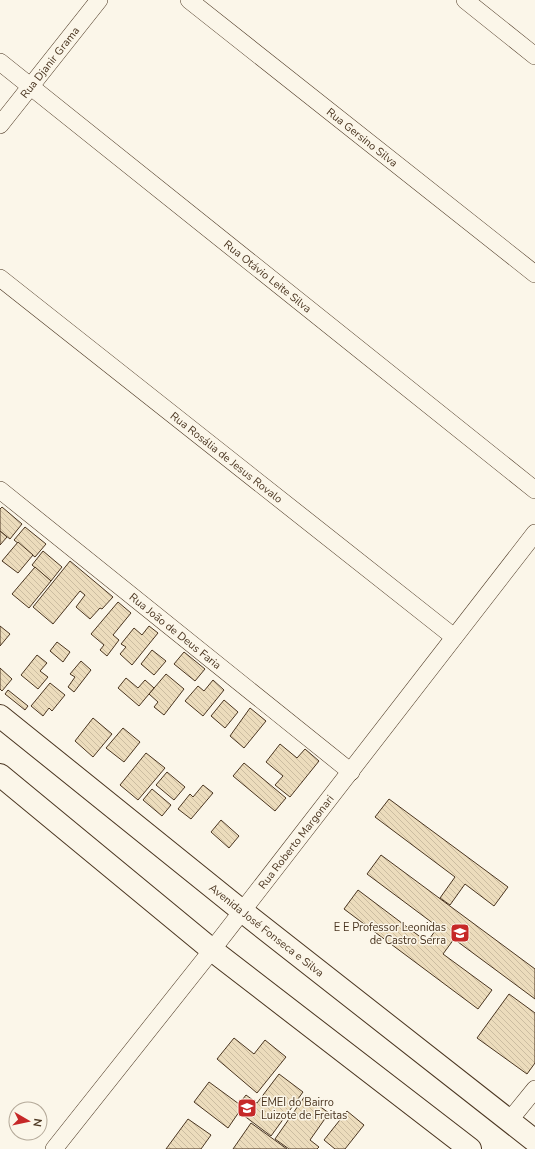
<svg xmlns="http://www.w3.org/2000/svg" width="535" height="1149" font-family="'Nunito Sans',sans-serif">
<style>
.building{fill:url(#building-back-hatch);stroke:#4a3520}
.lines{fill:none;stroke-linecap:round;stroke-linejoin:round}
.minor-casing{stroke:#4a3520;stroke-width:18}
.secondary-casing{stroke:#4a3520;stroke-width:24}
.minor{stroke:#fbf6e9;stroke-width:17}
.secondary{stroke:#fbf6e9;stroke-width:22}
.labels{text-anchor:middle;stroke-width:3;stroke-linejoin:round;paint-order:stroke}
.street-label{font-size:11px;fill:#4a3520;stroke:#fbf6e9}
.poi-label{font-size:11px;fill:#4a3520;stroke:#fbf6e9;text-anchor:end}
</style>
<defs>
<pattern id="building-back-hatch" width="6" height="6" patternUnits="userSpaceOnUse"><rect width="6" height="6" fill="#ecdcbc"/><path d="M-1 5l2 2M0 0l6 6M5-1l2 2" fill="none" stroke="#ccbda1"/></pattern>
</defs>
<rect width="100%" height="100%" fill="#fbf6e9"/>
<g class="building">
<path d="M2 507 22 524 10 539 0 531V509Z"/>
<path d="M25 527 46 544 35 557 14 540Z"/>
<path d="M0 531 7 537 0 545Z"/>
<path d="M18 542 33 555 18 573 2 561Z"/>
<path d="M43 551 62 567 51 581 32 565Z"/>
<path d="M70 561 113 597 102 609 100 608 90 619 76 607 85 595 80 591 53 624 33 607Z"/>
<path d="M35 567 51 581 29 608 12 594Z"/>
<path d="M118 602 131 613 113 635 119 640 107 656 100 650 104 645 91 634Z"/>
<path d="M0 626 10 634 0 646Z"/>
<path d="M149 626 158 633 132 665 120 654 126 647 121 644 134 628 142 635Z"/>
<path d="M57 642 70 652 63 662 50 651Z"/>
<path d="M152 650 166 661 154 675 141 664Z"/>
<path d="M184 652 205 669 195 681 174 664Z"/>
<path d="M37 655 47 663 40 671 48 677 38 689 21 675Z"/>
<path d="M81 661 91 670 74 692 68 687 75 677 70 674Z"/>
<path d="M0 668 12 679 2 691 0 689Z"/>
<path d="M166 674 184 689 164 715 154 707 158 702 149 694Z"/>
<path d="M126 678 138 688 145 680 154 688 139 706 118 688Z"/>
<path d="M213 680 224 690 203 716 185 701 198 686 204 691Z"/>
<path d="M50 683 65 695 52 711 49 708 43 716 31 706Z"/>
<path d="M8 690 28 706 25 710 5 694Z"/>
<path d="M224 700 238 712 225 728 211 716Z"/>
<path d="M250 708 266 721 244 748 230 736Z"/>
<path d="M93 718 112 734 93 757 75 741Z"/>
<path d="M123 728 140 742 124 762 106 748Z"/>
<path d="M280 744 297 758 305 749 319 761 290 797 275 785 283 776 266 762Z"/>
<path d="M146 753 165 768 138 800 120 785Z"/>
<path d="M244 763 286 798 275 811 233 776Z"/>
<path d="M167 772 185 787 174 800 156 785Z"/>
<path d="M203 785 213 793 191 819 178 809 190 794 193 797Z"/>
<path d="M152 789 171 805 162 816 143 800Z"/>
<path d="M389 799 508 887 494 906 465 884 450 905 440 898 455 877 375 817Z"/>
<path d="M221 820 239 836 229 848 211 832Z"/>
<path d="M381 855 535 969V999L454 939 443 954 492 990 478 1009 344 909 358 890 427 942 438 927 367 874Z"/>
<path d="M509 994 535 1013V1063L527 1074 477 1038Z"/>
<path d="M234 1038 254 1054 265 1040 286 1057 257 1093 217 1059Z"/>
<path d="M279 1074 303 1092 271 1136 239 1112 228 1128 194 1102 209 1082 239 1104 246 1095 257 1103Z"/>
<path d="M305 1096 329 1113 310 1140 319 1147 317 1149H289L275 1139Z"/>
<path d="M347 1111 364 1125 345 1149H335L324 1140Z"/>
<path d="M188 1119 211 1135 201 1149H166Z"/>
<path d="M251 1123 287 1149H233Z"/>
</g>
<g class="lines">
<defs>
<g id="minor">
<path id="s1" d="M189 0 535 274"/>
<path d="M465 0 535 56"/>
<path id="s2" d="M0 62 535 490"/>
<path id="s3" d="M0 125 99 0"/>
<path id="s4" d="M0 278 454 637"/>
<path id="s5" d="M0 490 351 772"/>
<path d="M509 1121 535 1089"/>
<path id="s6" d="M54 1149 212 950 535 533"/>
</g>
<g id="secondary">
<path id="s7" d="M0 716 242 911 535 1141"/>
<path d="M0 775 212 950 470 1149"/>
</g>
</defs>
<use href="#minor" class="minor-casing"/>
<use href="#secondary" class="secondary-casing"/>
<use href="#minor" class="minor"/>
<use href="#secondary" class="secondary"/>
</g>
<defs>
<symbol id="school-square" viewBox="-11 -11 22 22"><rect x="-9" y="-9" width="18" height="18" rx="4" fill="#c62828" stroke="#fbf6e9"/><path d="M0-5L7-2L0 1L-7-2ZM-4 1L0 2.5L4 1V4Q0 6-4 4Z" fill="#fff"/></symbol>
</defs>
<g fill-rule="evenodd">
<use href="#school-square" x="449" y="922" width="22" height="22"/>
<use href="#school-square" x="236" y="1097" width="22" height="22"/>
</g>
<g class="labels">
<g class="street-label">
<text dy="4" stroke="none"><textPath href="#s3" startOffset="80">Rua Djanir Grama</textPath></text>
<text dy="4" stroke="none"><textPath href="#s1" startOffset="221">Rua Gersino Silva</textPath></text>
<text dy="4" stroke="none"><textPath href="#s2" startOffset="343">Rua Otávio Leite Silva</textPath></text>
<text dy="4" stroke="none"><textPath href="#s4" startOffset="289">Rua Rosália de Jesus Rovalo</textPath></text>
<text dy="4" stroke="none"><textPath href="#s5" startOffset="225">Rua João de Deus Faria</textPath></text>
<text dy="4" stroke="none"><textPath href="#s6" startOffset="391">Rua Roberto Margonari</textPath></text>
<text dy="4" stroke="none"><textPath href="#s7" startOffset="342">Avenida José Fonseca e Silva</textPath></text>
</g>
<g class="poi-label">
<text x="446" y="931">E E Professor Leonidas<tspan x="446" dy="13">de Castro Serra</tspan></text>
<text x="261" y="1106" text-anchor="start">EMEI do Bairro<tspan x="261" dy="13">Luizote de Freitas</tspan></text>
</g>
</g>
<g transform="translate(28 1121) rotate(99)"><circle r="19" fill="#fbf6e9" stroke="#b4a999"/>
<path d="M0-3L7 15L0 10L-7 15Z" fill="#c62828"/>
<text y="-6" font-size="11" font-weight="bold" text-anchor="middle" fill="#4a3520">N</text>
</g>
</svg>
